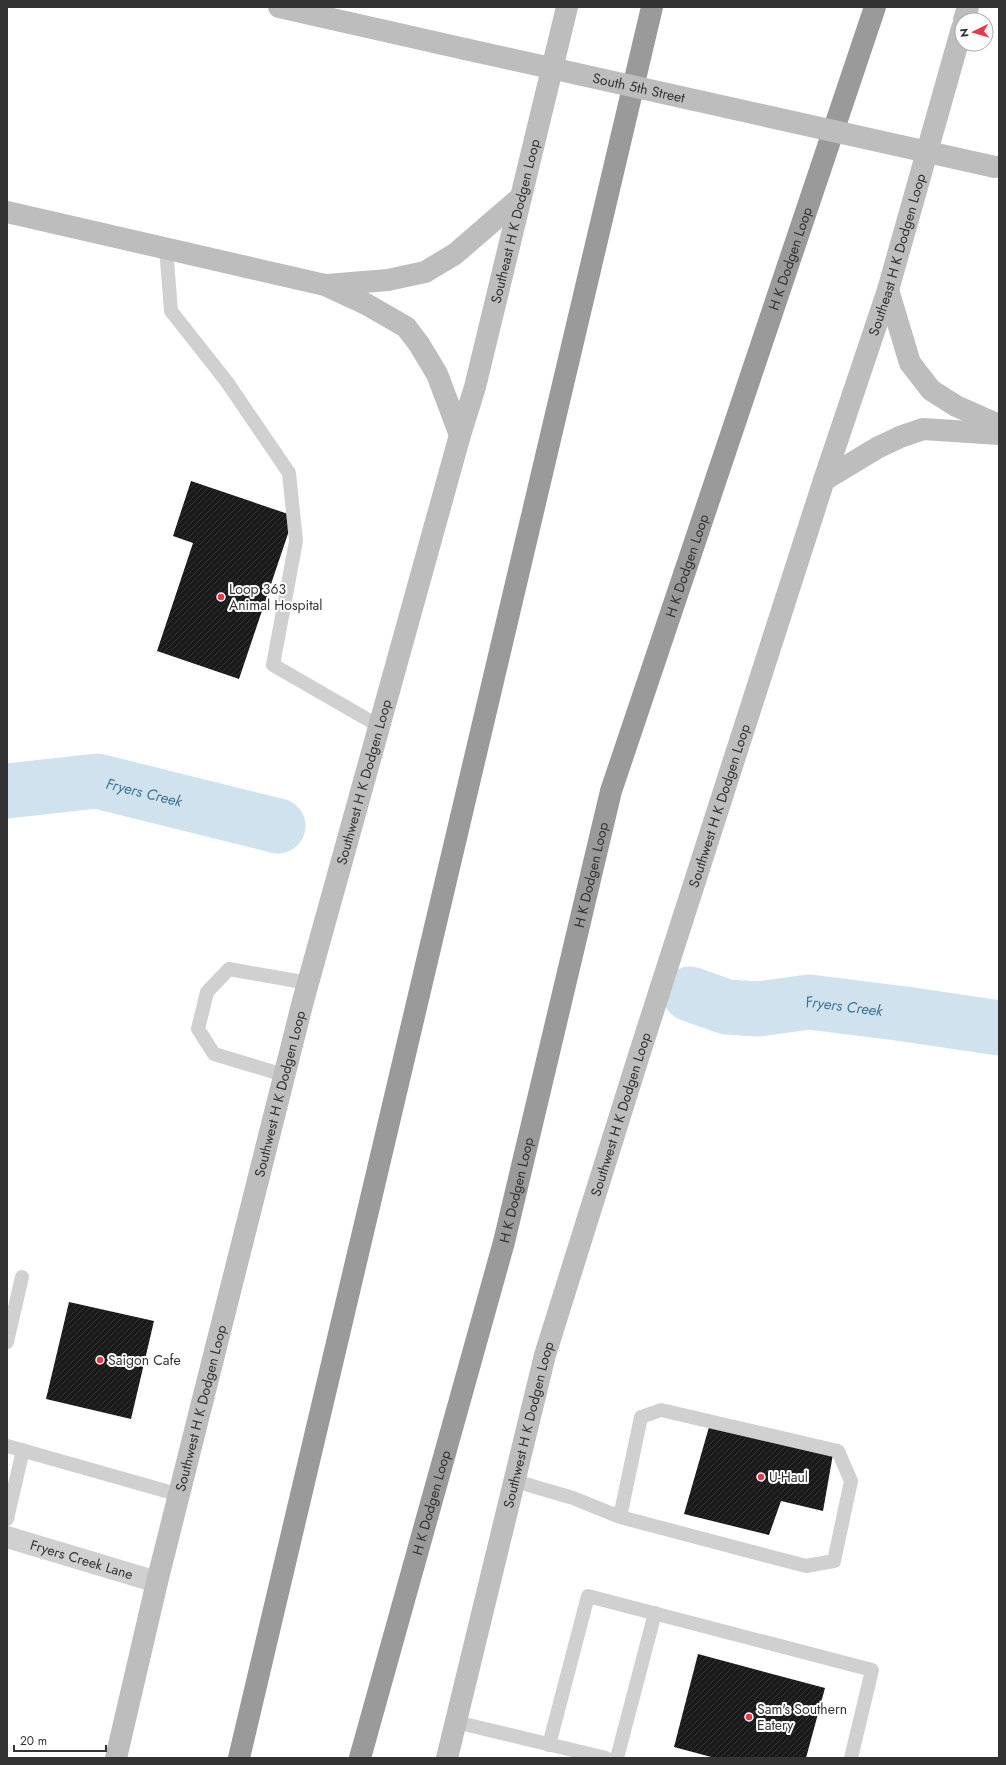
<svg xmlns="http://www.w3.org/2000/svg" width="1006" height="1765" font-family="Jost,sans-serif">
<style>
.lines{fill:none;stroke-linecap:round;stroke-linejoin:round}
.river{stroke:#cfe2ee;stroke-width:55}
.building{fill:url(#building-hatch)}
.service{stroke:#d0d0d0;stroke-width:14}
.minor{stroke:#d0d0d0;stroke-width:22}
.secondary{stroke:#bdbdbd;stroke-width:22}
.motorway{stroke:#9a9a9a;stroke-width:22}
.secondary-bridge{stroke:#bdbdbd;stroke-width:22}
.poi-dot{fill:#e63946;stroke:#fff;stroke-width:1.5}
.labels{text-anchor:middle;stroke-width:4;stroke-linejoin:round;paint-order:stroke}
.street-label{font-size:14px;fill:#333;stroke:#fff}
.poi-label{font-size:14px;fill:#333;stroke:#fff;text-anchor:start}
.water-label{font-size:15px;font-style:italic;fill:#3f7597;stroke:#fff}
</style>
<defs>
<pattern id="building-hatch" width="6" height="6" patternUnits="userSpaceOnUse"><rect width="6" height="6" fill="#1a1a1a"/><path d="M-1 1l2-2M0 6l6-6M5 7l2-2" fill="none" stroke="#333"/></pattern>
</defs>
<rect width="100%" height="100%" fill="#fff"/>
<g class="lines">
<g class="river">
<path id="s1" d="M7 791 97 781 278 826"/>
<path id="s2" d="M690 994 727 1007 758 1009 809 1002 905 1014 999 1028"/>
</g>
</g>
<g class="building">
<path d="M191 481 294 516 239 679 157 651 193 543 173 536Z"/>
<path d="M69 1302 154 1321 131 1419 46 1399Z"/>
<path d="M709 1427 833 1454 823 1511 781 1501 769 1535 684 1514Z"/>
<path d="M698 1654 825 1688 806 1758H715L674 1747Z"/>
</g>
<g class="lines">
<g class="service">
<path d="M166 248 171 311 227 382 289 473 296 541 273 665 379 726"/>
<path d="M284 1075 214 1054 198 1029 207 992 229 969 308 983"/>
<path d="M7 1342 22 1277"/>
<path d="M7 1446 180 1495"/>
<path d="M515 1481 573 1498 620 1517 806 1566 834 1561 851 1481 838 1451 661 1410 641 1417 620 1517"/>
<path d="M7 1519 23 1450"/>
<path d="M456 1722 606 1758"/>
<path d="M549 1745 588 1596 872 1670 851 1758"/>
<path d="M617 1758 655 1613"/>
</g>
<path class="minor" id="s3" d="M7 1537 157 1582"/>
<g class="secondary">
<path d="M279 7 465 49"/>
<path d="M964 20 968 7"/>
<path d="M7 212 325 285 366 304 406 327 419 344 437 374 460 435"/>
<path d="M327 285 388 280 425 272 455 254 521 197"/>
<path d="M888 290 910 363 931 390 956 406 999 425"/>
<path d="M824 480 877 448 900 437 923 429 999 434"/>
<path id="s4" d="M116 1758 157 1582 303 1001 460 435 475 387 567 7"/>
<path id="s5" d="M447 1758 545 1355 640 1052 824 480 888 290 962 28"/>
</g>
<g class="motorway">
<path d="M239 1758 652 7"/>
<path id="s6" d="M360 1758 504 1242 611 791 875 7"/>
</g>
<path class="secondary-bridge" id="s7" d="M465 49 995 167"/>
</g>
<g class="poi-dot">
<circle cx="221" cy="597" r="4"/>
<circle cx="100" cy="1360" r="4"/>
<circle cx="761" cy="1477" r="4"/>
<circle cx="749" cy="1717" r="4"/>
</g>
<g class="labels">
<g class="street-label">
<text dy="5" stroke="none"><textPath href="#s7" startOffset="178">South 5th Street</textPath></text>
<text dy="5" stroke="none"><textPath href="#s4" startOffset="1588">Southeast H K Dodgen Loop</textPath></text>
<text dy="5" stroke="none"><textPath href="#s5" startOffset="1570">Southeast H K Dodgen Loop</textPath></text>
<text dy="5" stroke="none"><textPath href="#s6" startOffset="1561">H K Dodgen Loop</textPath></text>
<text dy="5" stroke="none"><textPath href="#s6" startOffset="1237">H K Dodgen Loop</textPath></text>
<text dy="5" stroke="none"><textPath href="#s4" startOffset="1007">Southwest H K Dodgen Loop</textPath></text>
<text dy="5" stroke="none"><textPath href="#s5" startOffset="991">Southwest H K Dodgen Loop</textPath></text>
<text dy="5" stroke="none"><textPath href="#s6" startOffset="913">H K Dodgen Loop</textPath></text>
<text dy="5" stroke="none"><textPath href="#s4" startOffset="684">Southwest H K Dodgen Loop</textPath></text>
<text dy="5" stroke="none"><textPath href="#s5" startOffset="667">Southwest H K Dodgen Loop</textPath></text>
<text dy="5" stroke="none"><textPath href="#s6" startOffset="589">H K Dodgen Loop</textPath></text>
<text dy="5" stroke="none"><textPath href="#s4" startOffset="360">Southwest H K Dodgen Loop</textPath></text>
<text dy="5" stroke="none"><textPath href="#s5" startOffset="343">Southwest H K Dodgen Loop</textPath></text>
<text dy="5" stroke="none"><textPath href="#s6" startOffset="265">H K Dodgen Loop</textPath></text>
<text dy="5" stroke="none"><textPath href="#s3" startOffset="78">Fryers Creek Lane</textPath></text>
</g>
<g class="poi-label">
<text x="229" y="594">Loop 363<tspan x="229" dy="16">Animal Hospital</tspan></text>
<text x="108" y="1365">Saigon Cafe</text>
<text x="769" y="1482">U-Haul</text>
<text x="757" y="1714">Sam's Southern<tspan x="757" dy="16">Eatery</tspan></text>
</g>
<g class="water-label">
<text dy="5" stroke="none"><textPath href="#s1" startOffset="139">Fryers Creek</textPath></text>
<text dy="5" stroke="none"><textPath href="#s2" startOffset="157">Fryers Creek</textPath></text>
</g>
</g>
<rect width="1006" height="1765" fill="none" stroke="#333333" stroke-width="16"/>
<g transform="translate(974 32) rotate(265)"><circle r="19" fill="#ffffff" stroke="#adadad"/>
<path d="M0-3L7 15L0 10L-7 15Z" fill="#e63946"/>
<text y="-6" font-size="11" font-weight="bold" text-anchor="middle" fill="#333333">N</text>
</g>
<path d="M14 1745v6h92v-6" fill="none" stroke="#333333" stroke-width="2"/>
<text x="20" y="1745" font-size="12" fill="#333333" stroke="#ffffff" stroke-width="3" paint-order="stroke">20 m</text>
</svg>
